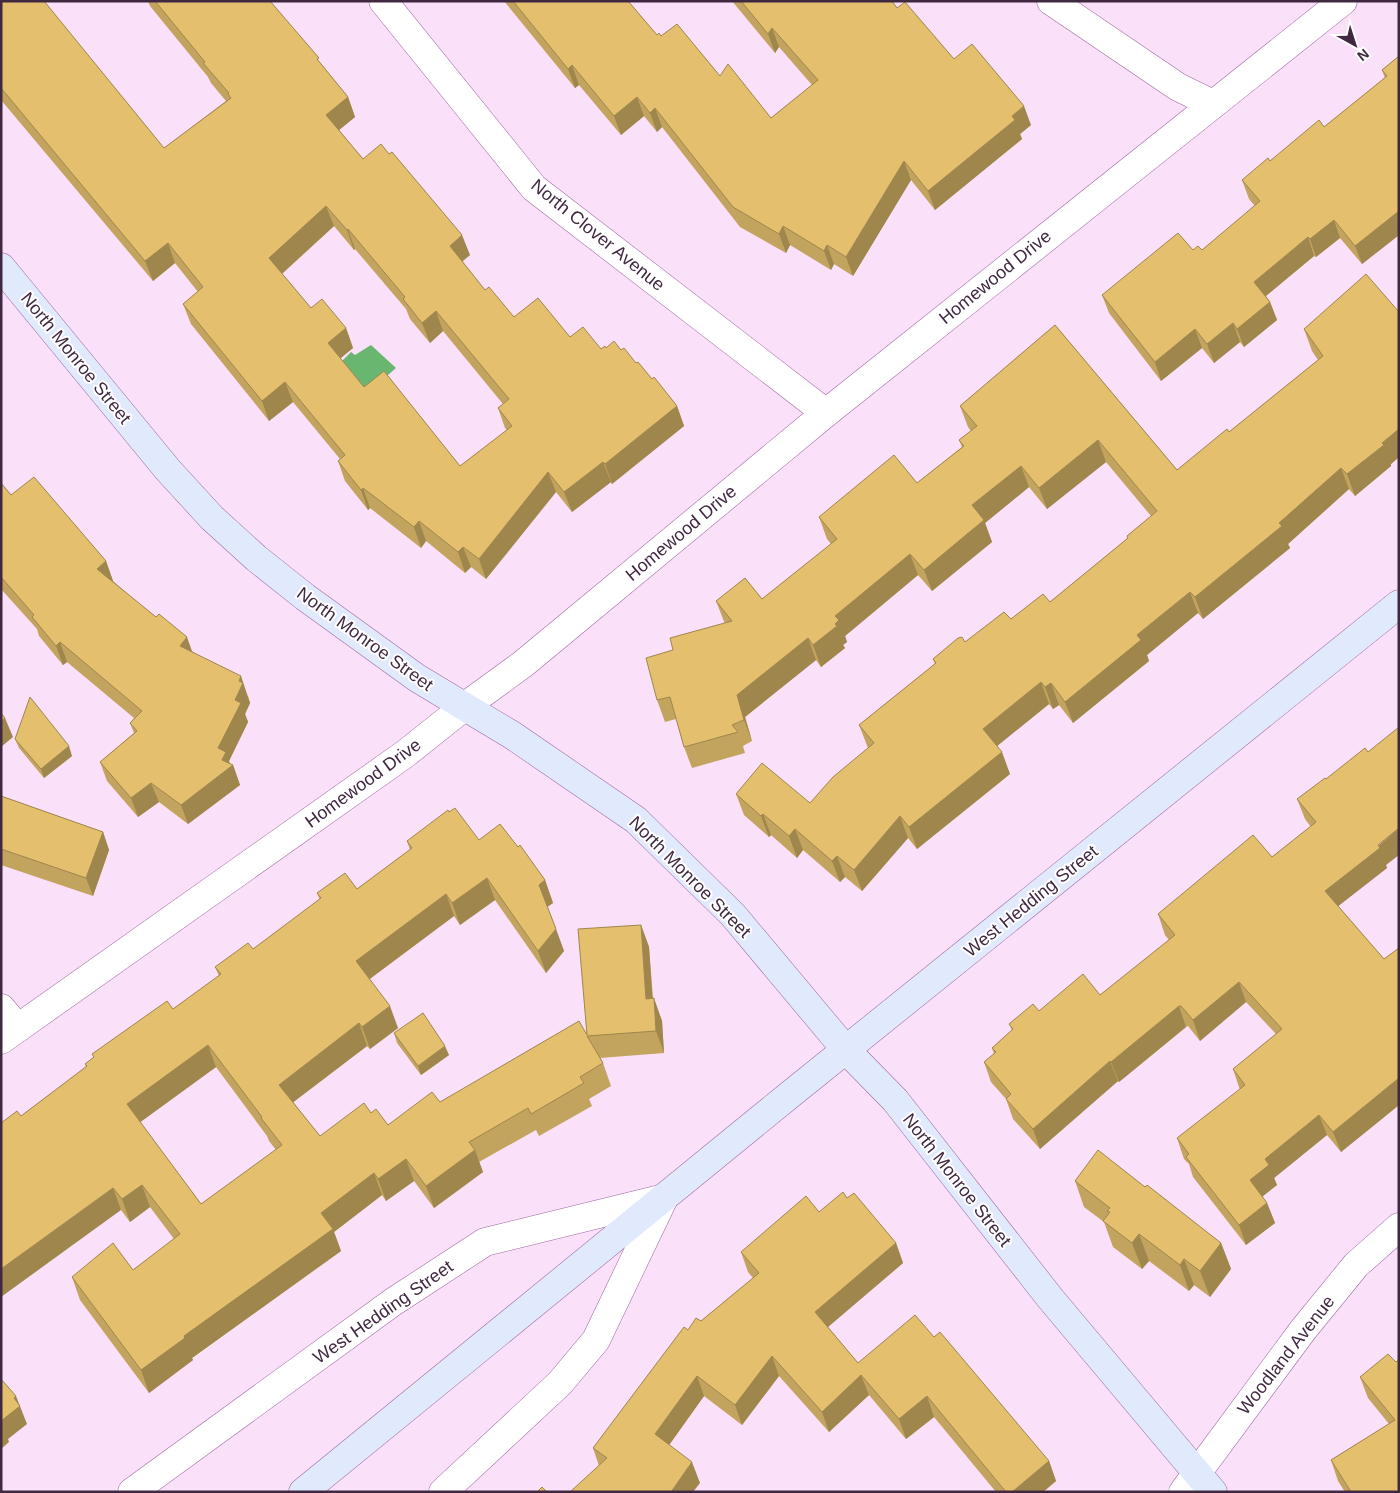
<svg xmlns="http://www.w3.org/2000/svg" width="1400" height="1493" font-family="Arial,sans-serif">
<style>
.water{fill:#68b670}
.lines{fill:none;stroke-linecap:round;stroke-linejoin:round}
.street-casing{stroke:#9f66a0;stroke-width:29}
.secondary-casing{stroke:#9f66a0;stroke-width:29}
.street{stroke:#fff;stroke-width:28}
.secondary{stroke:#e1e9fd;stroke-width:28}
.wall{fill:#c3a45f;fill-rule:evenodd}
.shaded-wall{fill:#9f864d}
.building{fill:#e3bf6e;stroke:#9f864d;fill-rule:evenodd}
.labels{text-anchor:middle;stroke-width:4;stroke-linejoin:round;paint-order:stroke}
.street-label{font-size:18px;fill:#402841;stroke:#fff}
</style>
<rect width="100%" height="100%" fill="#fae0f9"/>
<path class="water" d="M371 345 396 368 366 394 342 361 351 352 355 355Z"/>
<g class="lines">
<defs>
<g id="street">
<path d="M383 1 534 188 826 413"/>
<path d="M1051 1 1178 87 1213 104"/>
<path d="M1 1008 18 1028"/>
<path d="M1 1040 405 754 464 707 523 664 826 413 1343 1"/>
<path d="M132 1492 393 1302 485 1242 664 1198"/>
<path d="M443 1492 560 1383 596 1340 664 1198"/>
<path d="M1183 1492 1303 1330 1356 1265 1399 1227"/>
</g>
<g id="secondary">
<path d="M1 267 168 470 212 518 256 558 305 597 417 678 512 735 636 820 733 915 846 1050 895 1100 1050 1298 1213 1492"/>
<path d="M303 1492 787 1097 1399 604"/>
</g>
</defs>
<use href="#street" class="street-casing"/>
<use href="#secondary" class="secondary-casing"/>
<use href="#street" class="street"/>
<use href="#secondary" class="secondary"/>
</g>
<g class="wall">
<path d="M1 1 164 148 226 101 211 83 208 77 150 6 148 1H270L348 97 355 117 339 130 363 159 470 255 462 261 485 290 514 317 601 349 606 348 621 350 636 363 652 379 677 406 684 426 612 484 611 482 572 512 556 492 486 579 471 567 465 573 426 541 421 548 370 508 368 510 345 481 338 461 340 459 293 402 269 421 191 324 183 304 198 292 175 263 153 281 1 100ZM334 226 354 250 355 249 406 309 410 319 430 343 443 331 503 404 498 408 505 428 507 430 460 466 364 387 340 358 353 348 346 328 311 308 282 274Z"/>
<path d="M504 1H628L657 35 661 36 720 76 771 118 812 85 779 47 775 53 732 1H892L897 8 954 59 1031 125 1020 134 1022 139 935 210 911 180 853 276 834 264 831 270 790 245 786 253 740 227 662 127 657 132 644 116 621 135 579 85 575 88Z"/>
<path d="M1399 56V235L1362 264 1340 238 1316 257 1314 256 1266 296 1270 302 1277 320 1244 347 1240 342 1214 363 1202 348 1161 381 1109 313 1102 295 1193 250H1202L1255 206 1249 199 1242 180 1270 161 1324 127 1385 78 1382 70Z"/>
<path d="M1399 312V457L1391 464V466L1355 496 1349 489 1288 544 1290 548 1203 619 1198 613 1147 655 1149 661 1073 723 1059 705 1053 709 1049 704 997 746 1010 774 917 849 908 838 862 891 845 877 840 882 803 850 797 858 771 835 769 837 744 815 736 794 810 803 868 748 859 725 935 664 933 659 1011 619 1050 602 1128 538 1127 536 1151 516 1106 462 1047 509 1029 487 985 523 992 542 932 591 918 575 845 636 847 642 843 645 845 648 821 667 816 660 745 717 752 741 743 746 745 753 692 768 684 747 676 719 665 722 657 700 673 650 725 624 716 601 762 599 831 544 827 539 819 517 917 483 962 447 959 440 971 431 968 427 960 406 1055 325 1177 470 1229 432 1318 360 1312 351 1304 329Z"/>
<path d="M1 483 11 495 106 561 113 581 193 652 248 696 250 703 245 714 248 722 229 761 230 764 233 765 240 785 188 824 159 802 138 817 107 781 100 762 134 733 130 723 134 718 67 662 63 665 39 636 37 629 1 589Z"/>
<path d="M15 739 72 756 44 778 19 748Z"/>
<path d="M1 796 103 832 109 850 93 896 1 865Z"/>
<path d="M1297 799 1386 865 1387 868 1338 906 1384 959 1399 948V1105L1341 1152 1327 1135 1274 1178 1277 1185 1262 1196 1267 1203 1275 1223 1246 1245 1193 1177 1189 1164 1184 1159 1177 1138 1240 1090 1233 1069 1276 1034 1246 1002 1200 1041 1188 1026 1186 1027 1119 1082 1118 1081 1040 1149 1013 1119 1006 1099 991 1082 984 1062 994 1054 992 1048 1012 1030 1009 1024 1039 1011 1100 995 1169 940 1165 935 1158 914 1272 857 1311 827 1305 819Z"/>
<path d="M479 840 518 847 545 880 553 903 547 907 564 951 546 973 495 900 460 925 454 916 370 979 398 1028 370 1049 367 1046 293 1102 320 1136 371 1113 388 1125 440 1102 587 1035 641 925 649 947 653 998 662 1021 664 1053 600 1058 603 1063 611 1086 589 1099 592 1106 539 1136 536 1130 479 1162 483 1172 434 1208 414 1181 386 1201 382 1195 334 1232 341 1251 192 1358 193 1360 149 1393 80 1300 72 1277 133 1270 174 1239 150 1207 130 1222 121 1210 21 1116 86 1067 85 1064 173 1009 219 976 215 967 253 949 320 900 317 893 357 889 410 850 407 841ZM216 1067 267 1136 269 1141 276 1150 201 1204 140 1122Z"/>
<path d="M394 1033 449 1055 421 1075 397 1043Z"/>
<path d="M1075 1181 1145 1187 1221 1243 1231 1269 1210 1297 1194 1285 1189 1291 1149 1261 1142 1269 1113 1247 1104 1222 1084 1207Z"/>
<path d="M847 1198 896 1243 903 1263 828 1327 858 1363 934 1337 1049 1461 1056 1481 1043 1492H996L934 1417 906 1439 869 1395 829 1432 779 1376 742 1425 704 1396 669 1445 700 1483 599 1466 593 1448 688 1330 701 1321 753 1278 748 1272 741 1252Z"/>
<path d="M1396 1362 1399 1492H1345L1338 1481 1331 1460 1389 1424 1368 1398 1360 1377Z"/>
</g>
<g class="shaded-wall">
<path d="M772 28 779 47 775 53 768 34Z"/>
<path d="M572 65 579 85 575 88 568 69Z"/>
<path d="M348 97 355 117 333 135 326 115Z"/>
<path d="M637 97 644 116 621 135 614 116Z"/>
<path d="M1024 106 1031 125 1020 134 1022 139 935 210 928 191Z"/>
<path d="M655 108 662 127 657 132 650 113Z"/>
<path d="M904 161 911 180 853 276 846 257Z"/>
<path d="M326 206 334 226 276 279 269 258Z"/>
<path d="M1399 211V235L1362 264 1355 246Z"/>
<path d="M1334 220 1340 238 1316 257 1310 239Z"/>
<path d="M783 226 790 245 786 253 779 234Z"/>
<path d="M348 229 355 249 354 250 347 230Z"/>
<path d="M462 235 470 255 457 266 450 246Z"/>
<path d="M1308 237 1314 256 1261 300 1254 282Z"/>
<path d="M168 243 175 263 153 281 145 261Z"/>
<path d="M827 245 834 264 831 270 824 251Z"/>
<path d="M1270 302 1277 320 1244 347 1237 329Z"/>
<path d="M436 311 443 331 430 343 422 323Z"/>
<path d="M1233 323 1240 342 1214 363 1207 344Z"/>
<path d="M346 328 353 348 335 363 328 343Z"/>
<path d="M1195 329 1202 348 1161 381 1155 362Z"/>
<path d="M285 382 293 402 269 421 262 401Z"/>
<path d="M677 406 684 426 612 484 605 464Z"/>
<path d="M1399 429V457L1391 464V466L1355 496 1347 474Z"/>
<path d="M1098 440 1106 462 1047 509 1039 488Z"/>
<path d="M603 462 611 482 572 512 564 492Z"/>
<path d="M1021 466 1029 487 985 523 992 542 932 591 924 570 972 505Z"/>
<path d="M1341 468 1349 489 1288 544 1290 548 1203 619 1195 597Z"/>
<path d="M548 472 556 492 486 579 479 559Z"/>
<path d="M363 488 370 508 368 510 361 490Z"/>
<path d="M419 521 426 541 421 548 414 527Z"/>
<path d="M463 547 471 567 465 573 458 552Z"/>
<path d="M910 554 918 575 845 636 847 642 843 645 845 648 821 667 813 645 835 624V616Z"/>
<path d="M106 561 113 581 105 588 97 569Z"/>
<path d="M1190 592 1198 613 1147 655 1149 661 1073 723 1065 702 1137 635Z"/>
<path d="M187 637 194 657 180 646Z"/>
<path d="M808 638 816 660 745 717 752 741 744 720 737 695Z"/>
<path d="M60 642 67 662 63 665 56 646Z"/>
<path d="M241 676 250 703 245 714 248 722 229 761 231 767 233 765 240 785 188 824 181 805 218 748 235 700 239 681Z"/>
<path d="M1041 682 1049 704 991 751 983 729Z"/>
<path d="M1051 683 1059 705 1053 709 1045 687Z"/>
<path d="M5 718 13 737 1 747V721Z"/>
<path d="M69 746 72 756 44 778 41 769Z"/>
<path d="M1002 752 1010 774 917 849 909 827Z"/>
<path d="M151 783 159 802 138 817 131 798Z"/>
<path d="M763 814 771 835 769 837 761 816Z"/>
<path d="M900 816 908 838 862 891 854 870Z"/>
<path d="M1399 828V855L1386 865 1387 868 1332 911 1325 891Z"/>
<path d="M795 829 803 850 797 858 789 836Z"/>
<path d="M103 832 109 850 93 896 86 878Z"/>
<path d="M837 856 845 877 840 882 832 861Z"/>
<path d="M487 878 495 900 460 925 452 903Z"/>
<path d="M545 880 553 903 547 907 539 885Z"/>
<path d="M446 894 454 916 364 983 356 961Z"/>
<path d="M641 925 649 947 654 1021 646 999Z"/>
<path d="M556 929 564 951 546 973 538 951Z"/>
<path d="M1239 982 1246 1002 1200 1041 1193 1020Z"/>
<path d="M654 998 662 1021 664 1053 656 1031Z"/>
<path d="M390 1006 398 1028 370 1049 362 1027Z"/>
<path d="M1179 1006 1186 1027 1119 1082 1111 1062Z"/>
<path d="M359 1023 367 1046 287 1107 279 1085Z"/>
<path d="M208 1045 216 1067 135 1126 127 1104Z"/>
<path d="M445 1046 449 1055 421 1075 418 1066Z"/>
<path d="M1110 1061 1118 1081 1040 1149 1033 1129Z"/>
<path d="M1399 1078V1105L1341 1152 1333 1132Z"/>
<path d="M1319 1115 1327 1135 1274 1178 1277 1185 1257 1201 1250 1180 1265 1159Z"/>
<path d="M475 1150 483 1172 434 1208 426 1186Z"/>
<path d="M406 1159 414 1181 386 1201 378 1179Z"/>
<path d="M374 1173 382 1195 334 1232 341 1251 192 1358 193 1360 149 1393 141 1370 184 1336 321 1213Z"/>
<path d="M142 1185 150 1207 130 1222 122 1199Z"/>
<path d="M113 1188 121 1210 1 1297V1269Z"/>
<path d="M1267 1203 1275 1223 1246 1245 1239 1225Z"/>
<path d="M1139 1234 1149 1261 1142 1269 1132 1243Z"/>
<path d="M896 1243 903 1263 822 1332 815 1312Z"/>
<path d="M1221 1243 1231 1269 1210 1297 1200 1271Z"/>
<path d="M1184 1259 1194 1285 1189 1291 1180 1265Z"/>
<path d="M772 1356 779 1376 742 1425 735 1405Z"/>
<path d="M861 1375 869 1395 829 1432 822 1412Z"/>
<path d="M697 1376 704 1396 662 1455 655 1434Z"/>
<path d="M16 1396 27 1424 8 1439 9 1442 1 1449V1421L14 1398Z"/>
<path d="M927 1396 934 1417 906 1439 899 1419Z"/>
<path d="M1049 1461 1056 1481 1043 1492H1012Z"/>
<path d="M692 1462 700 1483 693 1492H671Z"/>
</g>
<g class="building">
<path d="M1 1H44L164 148 231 98 228 94 229 93 203 63 205 62 155 1H270L319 58 317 59 348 97 326 115 363 159 381 144 389 154 392 152 462 235 450 246 485 290 489 287 514 317 538 298 570 337 583 327 601 349 605 346 606 348 614 341 621 350 624 348 636 363 638 362 652 379 654 377 677 406 605 464 603 462 564 492 548 472 479 559 463 547 458 552 419 521 414 527 363 488 361 490 338 461 345 455 285 382 262 401 183 304 203 287 168 243 145 261 1 88ZM326 206 347 230 348 229 405 297 403 299 422 323 436 311 509 399 498 408 512 426 460 466 384 371 364 387 328 343 346 328 322 299 311 308 269 258Z"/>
<path d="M513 1H628L657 35 659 33 661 36 677 24 720 76 728 64 771 118 818 80 772 28 768 34 741 1H892L897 8 905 2 954 59 972 44 1024 106 1012 116 1015 120 928 191 904 161 846 257 827 245 824 251 783 226 779 234 733 207 655 108 650 113 637 97 614 116 572 65 568 69Z"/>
<path d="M1399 56V211L1355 246 1334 220 1310 239 1308 237 1254 282 1270 302 1237 329 1233 323 1207 344 1195 329 1155 362 1102 295 1178 233 1193 250 1198 246 1202 250 1260 201 1242 180 1268 158 1270 161 1319 120 1324 127 1387 76 1382 70Z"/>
<path d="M1366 274 1399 312V429L1382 443 1384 445 1347 474 1341 468 1279 523 1282 526 1195 597 1190 592 1137 635 1141 640 1065 702 1051 683 1045 687 1041 682 983 729 1002 752 909 827 900 816 854 870 837 856 832 861 795 829 789 836 763 814 761 816 736 794 762 763 810 803 833 777 874 743 859 725 936 663 933 659 958 638 962 637 965 642 1004 612 1011 619 1043 594 1050 602 1128 538 1127 536 1157 511 1098 440 1039 488 1021 466 972 505 984 520 924 570 910 554 835 616 839 620 835 624 837 626 813 645 808 638 737 695 744 720 732 725 738 732 684 747 670 697 657 700 646 658 673 650 670 638 732 621 716 601 745 578 762 599 837 539 819 517 894 455 917 483 964 446 959 440 977 426 960 406 1055 325 1177 470 1227 429 1229 432 1323 356 1304 329Z"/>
<path d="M34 477 106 561 97 569 156 617 159 614 187 637 180 646 241 676 239 681 243 683 235 700 241 703 218 748 226 752 222 760 233 765 181 805 151 783 131 798 100 762 137 731 130 723 142 711 60 642 56 646 32 617 34 615 1 577V483L11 495Z"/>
<path d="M30 697 69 746 41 769 15 739Z"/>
<path d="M1 713 5 718 1 721Z"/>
<path d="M1399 727V828L1378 845 1380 848 1325 891 1384 959 1399 948V1078L1333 1132 1319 1115 1265 1159 1269 1165 1250 1180 1267 1203 1239 1225 1186 1157 1189 1154 1177 1138 1245 1085 1233 1069 1282 1029 1239 982 1193 1020 1181 1006H1179L1111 1062 1110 1061 1033 1129 1006 1099 1011 1094 984 1062 996 1052 992 1048 1013 1029 1009 1024 1033 1004 1039 1011 1083 974 1100 995 1175 935 1158 914 1253 835 1272 857 1316 822 1297 799 1325 778 1326 779 1365 748 1368 752Z"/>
<path d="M1 796 103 832 86 878 1 849Z"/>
<path d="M455 808 479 840 500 824 518 847 520 845 545 880 539 885 556 929 538 951 487 878 452 903 446 894 356 961 390 1006 362 1027 359 1023 279 1085 320 1136 364 1103 371 1113 376 1109 388 1125 432 1092 440 1102 579 1021 587 1035 578 929 641 925 646 999 654 998 656 1031 587 1036 603 1063 580 1077 584 1083 531 1114 528 1108 469 1142 475 1150 426 1186 406 1159 378 1179 374 1173 321 1213 333 1229 184 1336 185 1338 141 1370 72 1277 113 1243 133 1270 180 1234 142 1185 122 1199 113 1188 1 1269V1123L17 1111 21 1116 87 1066 85 1064 94 1057 92 1054 167 1001 173 1009 221 974 215 967 248 943 253 949 321 898 317 893 345 873 357 889 412 848 407 841 448 810 449 812ZM208 1045 262 1117 261 1118 282 1145 201 1204 127 1104Z"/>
<path d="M423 1013 445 1046 418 1066 394 1033Z"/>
<path d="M1098 1150 1145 1187 1147 1185 1221 1243 1200 1271 1184 1259 1180 1265 1139 1234 1132 1243 1103 1221 1110 1212 1107 1211 1110 1208 1075 1181Z"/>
<path d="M843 1192 847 1198 854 1193 896 1243 815 1312 858 1363 915 1315 934 1337 940 1332 1049 1461 1012 1492H1006L927 1396 899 1419 861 1375 822 1412 772 1356 735 1405 697 1376 655 1434 692 1462 671 1492H570L607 1458 593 1448 684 1327 688 1330 696 1318 701 1321 759 1273 741 1252 806 1196 819 1212Z"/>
<path d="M1388 1354 1396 1362 1399 1360V1492H1351L1331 1460 1395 1420 1360 1377Z"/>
<path d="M1 1379 16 1396 14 1398 20 1406 1 1421Z"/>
<path d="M542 1487 547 1492H537Z"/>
</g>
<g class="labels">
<g class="street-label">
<text transform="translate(598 235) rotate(39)" y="6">North Clover Avenue</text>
<text transform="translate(995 277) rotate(-39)" y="6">Homewood Drive</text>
<text transform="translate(76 358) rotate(51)" y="6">North Monroe Street</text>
<text transform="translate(681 533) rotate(-40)" y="6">Homewood Drive</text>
<text transform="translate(365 639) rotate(36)" y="6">North Monroe Street</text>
<text transform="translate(363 783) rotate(-36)" y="6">Homewood Drive</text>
<text transform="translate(690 877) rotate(45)" y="6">North Monroe Street</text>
<text transform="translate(1031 901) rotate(-39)" y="6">West Hedding Street</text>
<text transform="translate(957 1180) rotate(52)" y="6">North Monroe Street</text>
<text transform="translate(383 1312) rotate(-35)" y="6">West Hedding Street</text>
<text transform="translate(1286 1355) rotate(-52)" y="6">Woodland Avenue</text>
</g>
</g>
<rect width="1400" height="1493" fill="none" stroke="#402841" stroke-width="5"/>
<g transform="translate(1355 45) rotate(141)" stroke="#ffffff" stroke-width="4" paint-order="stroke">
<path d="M0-4L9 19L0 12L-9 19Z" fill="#402841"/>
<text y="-8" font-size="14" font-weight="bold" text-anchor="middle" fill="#402841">N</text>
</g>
</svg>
